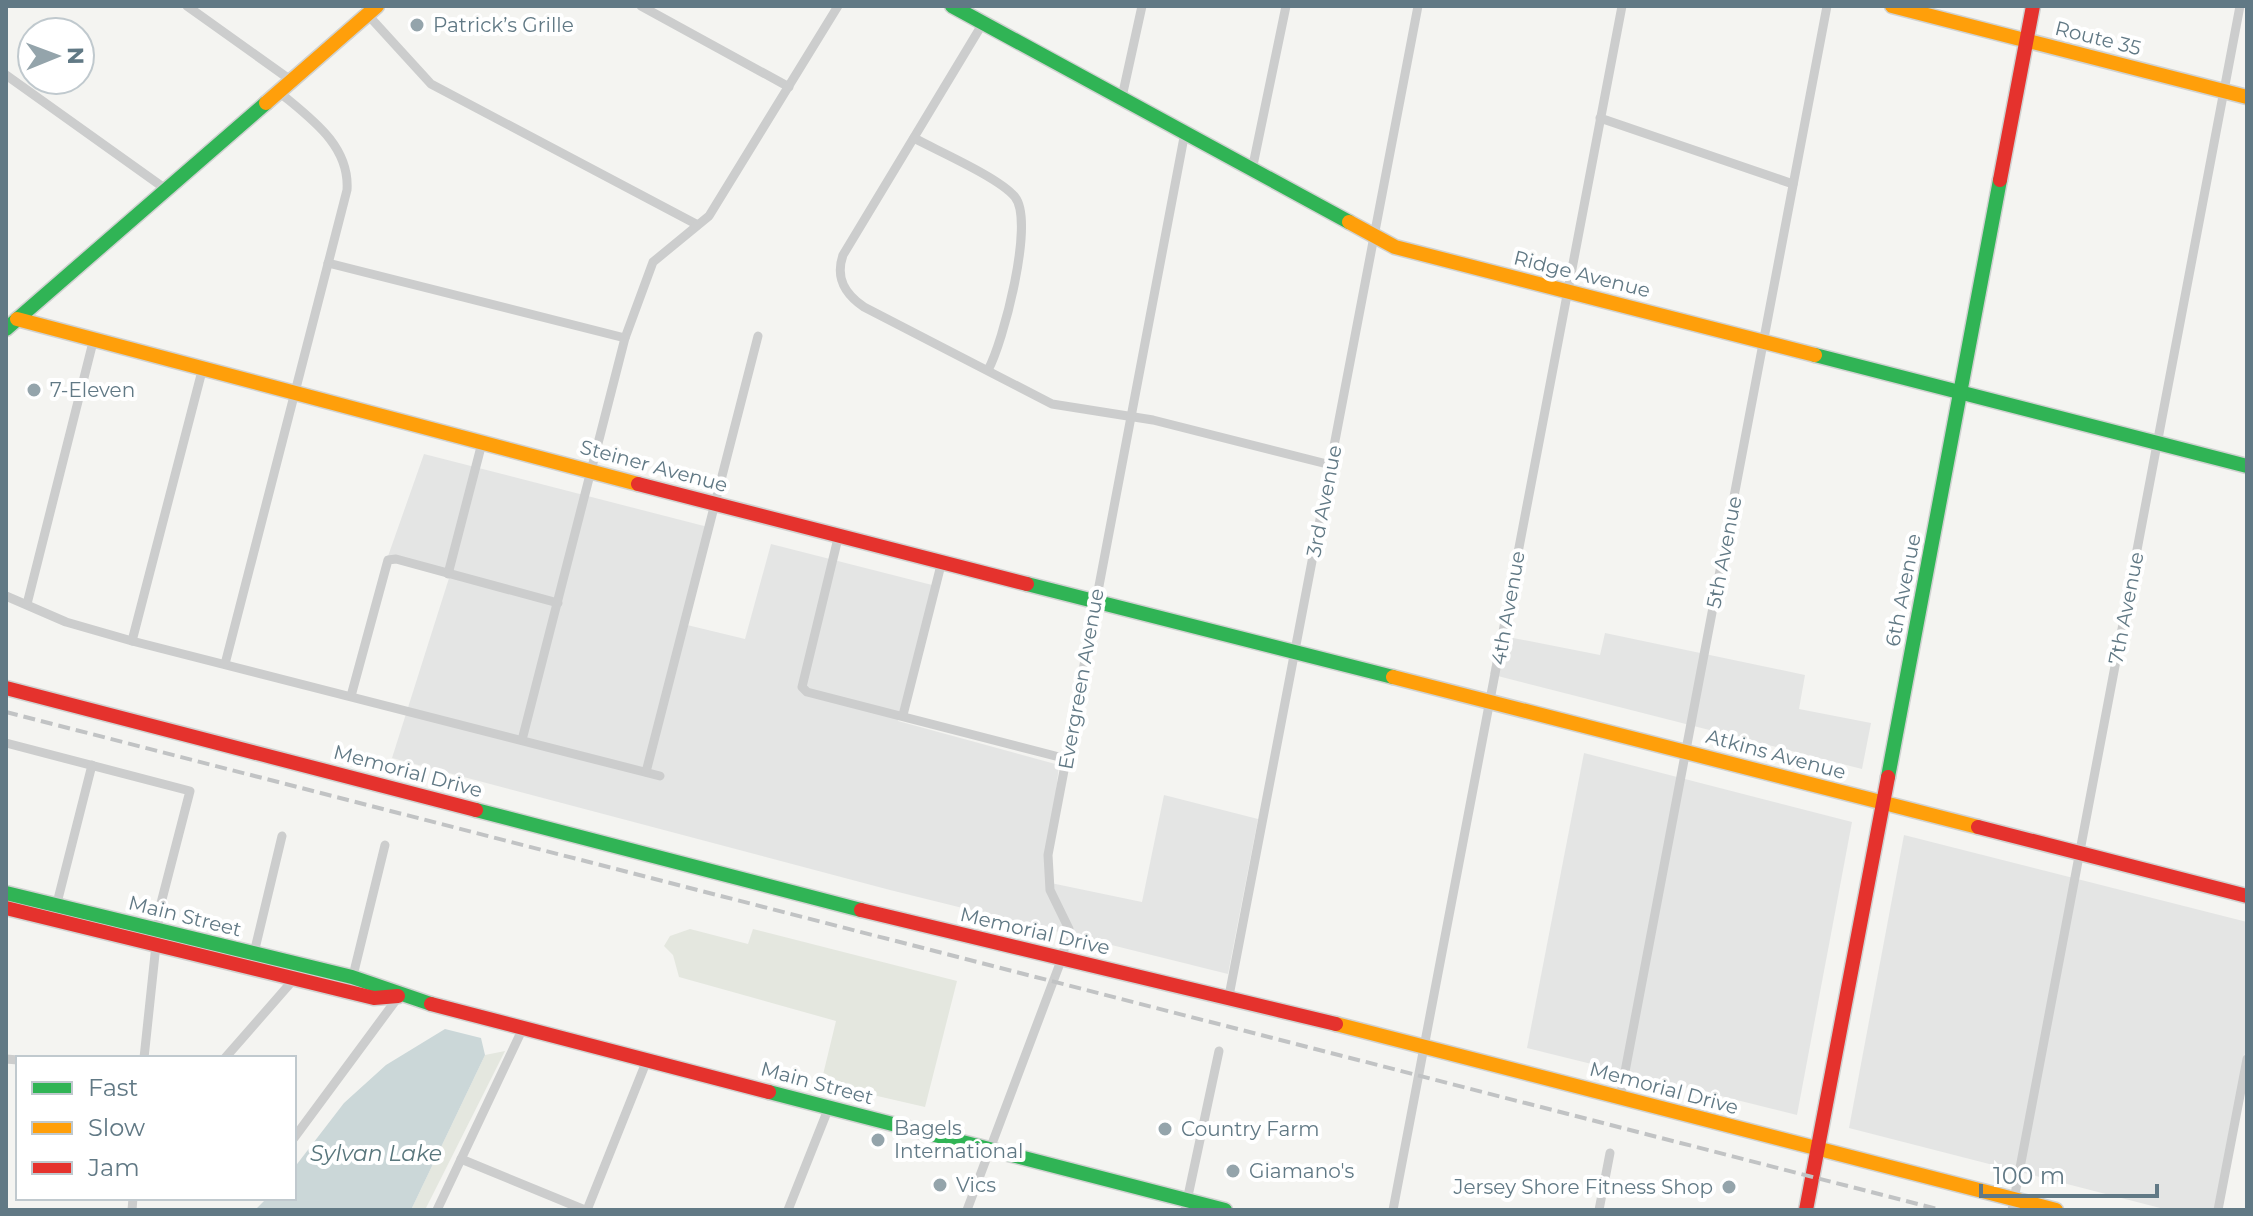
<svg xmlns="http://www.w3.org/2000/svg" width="2253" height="1216" font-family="Montserrat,sans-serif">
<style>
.built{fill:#e4e5e4}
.green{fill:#e4e7df}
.water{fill:#cbd7d8}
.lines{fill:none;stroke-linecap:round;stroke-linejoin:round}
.fast-casing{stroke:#d0d2d1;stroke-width:17}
.slow-casing{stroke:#d0d2d1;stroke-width:17}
.jam-casing{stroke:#d0d2d1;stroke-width:17}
.street{stroke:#cccdcd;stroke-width:9}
.fast{stroke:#30b455;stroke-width:14}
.slow{stroke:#ff9f0a;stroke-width:14}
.jam{stroke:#e5322d;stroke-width:14}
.rail{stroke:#c1c3c4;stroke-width:4;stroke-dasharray:12 6;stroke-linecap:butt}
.poi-dot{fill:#94a4ab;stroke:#fff;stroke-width:3}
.labels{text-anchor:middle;stroke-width:8;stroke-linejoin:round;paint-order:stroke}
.poi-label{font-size:20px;fill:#617985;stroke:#fff;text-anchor:start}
.street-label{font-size:20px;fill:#617985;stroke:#fff}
.water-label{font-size:22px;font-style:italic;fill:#58767c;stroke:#fff}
</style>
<rect width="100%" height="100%" fill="#f4f4f1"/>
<g class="built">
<path d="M424 454 708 527 683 624 745 639 771 544 936 586 898 721 1059 765 1046 882 1142 902 1164 795 1258 819 1228 974 890 890 392 758 450 575 387 559Z"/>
<path d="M1605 633 1805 675 1799 709 1871 723 1862 769 1490 674 1498 635 1600 655Z"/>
<path d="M1584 753 1852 822 1797 1115 1527 1048Z"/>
<path d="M1904 835 2247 922V1043L2215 1210H2168L1849 1128Z"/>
</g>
<g class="green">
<path d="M690 929 748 944 753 929 957 981 925 1107 821 1083 836 1021 679 977 673 955 664 946 670 936Z"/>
<path d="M505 1051 425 1210H411L485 1055Z"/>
</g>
<path class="water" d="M445 1029 481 1038 485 1055 411 1210H255L267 1198H294V1168L344 1103 386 1065Z"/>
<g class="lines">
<defs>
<g id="fast">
<path d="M952 6 1349 222"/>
<path d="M6 329 266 103"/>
<path d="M1815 355 2247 466"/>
<path d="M1027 584 1393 677"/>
<path d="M1888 777 2000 180"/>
<path d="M476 810 861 910"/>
<path d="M6 893 352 977 431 1004"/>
<path d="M769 1092 1225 1210"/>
</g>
<g id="slow">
<path d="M1892 6 2247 97"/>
<path d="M266 103 377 6"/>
<path d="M1349 222 1395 247 1815 355"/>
<path d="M17 319 638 484"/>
<path d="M1393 677 1978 827"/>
<path d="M1336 1024 2056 1210"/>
</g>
<g id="jam">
<path d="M2000 180 2033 6"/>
<path d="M638 484 1027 584"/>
<path d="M6 688 476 810"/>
<path d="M1978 827 2247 896"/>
<path d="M6 908 374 998 398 996"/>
<path d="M861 910 1336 1024"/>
<path d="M431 1004 769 1092"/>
<path d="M1806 1210 1888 777"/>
</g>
</defs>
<use href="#fast" class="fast-casing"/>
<use href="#slow" class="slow-casing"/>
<use href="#jam" class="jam-casing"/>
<g class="street">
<path d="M187 6 292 81"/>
<path d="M641 6 789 87"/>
<path d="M368 15 431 84 696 224"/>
<path d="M983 23 843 255C835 278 845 294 864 307L1052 404 1153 420 1331 465"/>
<path d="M6 75 167 190"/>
<path d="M1122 97 1142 6"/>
<path d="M1600 118 1793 184"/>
<path d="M914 138C938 151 1000 178 1015 197 1035 222 1003 343 988 370"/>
<path d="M1252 170 1286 6"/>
<path d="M328 263 625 338"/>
<path d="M839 534 802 687 807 692 1067 759"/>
<path d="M448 574 482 443"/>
<path d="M6 596 66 622 132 641 660 776"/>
<path d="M27 604 93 342"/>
<path d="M132 641 202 371"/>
<path d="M225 664 347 190C350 145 310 118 279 92"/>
<path d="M351 696 388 560 396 559 558 603"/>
<path d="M903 715 942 561"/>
<path d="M522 740 625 338 653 262 709 216 838 6"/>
<path d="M6 743 190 791 160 907 144 1058"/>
<path d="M646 772 758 336"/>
<path d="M57 903 92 765"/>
<path d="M254 953 282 836"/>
<path d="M349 992 385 845"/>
<path d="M1229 996 1418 6"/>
<path d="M225 1058 295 978"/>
<path d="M6 1059 18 1060"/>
<path d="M1620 1098 1827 6"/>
<path d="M294 1138 399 996"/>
<path d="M461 1159 585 1210"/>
<path d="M132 1210 133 1198"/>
<path d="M437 1210 523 1028"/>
<path d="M587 1210 647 1060"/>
<path d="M788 1210 829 1107"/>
<path d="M967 1210 1062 958 1069 929 1050 890 1048 855 1185 132"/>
<path d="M1185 1210 1219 1051"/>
<path d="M1393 1210 1622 6"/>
<path d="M1599 1210 1610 1153"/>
<path d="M2012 1210 2240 6"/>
<path d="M2218 1210 2247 1059"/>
</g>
<use href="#fast" class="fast"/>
<use href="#slow" class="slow"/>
<use href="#jam" class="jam"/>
<path class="rail" d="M6 712 1941 1210"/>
</g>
<g class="poi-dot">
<circle cx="417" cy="25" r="8"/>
<circle cx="34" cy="390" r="8"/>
<circle cx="1165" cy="1129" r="8"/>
<circle cx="878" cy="1140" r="8"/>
<circle cx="1233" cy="1171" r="8"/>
<circle cx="940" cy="1185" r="8"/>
<circle cx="1729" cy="1187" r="8"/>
</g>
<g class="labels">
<g class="poi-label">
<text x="433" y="32">Patrick’s Grille</text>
<text x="50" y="397">7-Eleven</text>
<text x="894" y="1135">Bagels<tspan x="894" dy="23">International</tspan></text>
<text x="1181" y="1136">Country Farm</text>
<text x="1249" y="1178">Giamano's</text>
<text x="956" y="1192">Vics</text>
<text x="1713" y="1194" text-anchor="end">Jersey Shore Fitness Shop</text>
</g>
<g class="street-label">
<text transform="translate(2098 38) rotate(14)" y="7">Route 35</text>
<text transform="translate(1582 274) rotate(14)" y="7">Ridge Avenue</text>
<text transform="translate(654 466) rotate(15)" y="7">Steiner Avenue</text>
<text transform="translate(1324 501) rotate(-79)" y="7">3rd Avenue</text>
<text transform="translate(1724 552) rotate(-79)" y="7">5th Avenue</text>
<text transform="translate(1903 590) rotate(-79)" y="7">6th Avenue</text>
<text transform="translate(1508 608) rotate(-80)" y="7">4th Avenue</text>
<text transform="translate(2126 608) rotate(-79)" y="7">7th Avenue</text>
<text transform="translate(1081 679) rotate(-80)" y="7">Evergreen Avenue</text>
<text transform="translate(1776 754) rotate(15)" y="7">Atkins Avenue</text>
<text transform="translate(408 771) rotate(15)" y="7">Memorial Drive</text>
<text transform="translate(185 916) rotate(14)" y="7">Main Street</text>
<text transform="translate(1035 931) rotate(13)" y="7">Memorial Drive</text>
<text transform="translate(817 1083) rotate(15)" y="7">Main Street</text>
<text transform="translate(1664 1088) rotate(15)" y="7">Memorial Drive</text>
</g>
<g class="water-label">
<text x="376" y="1161">Sylvan Lake</text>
</g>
</g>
<rect width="2253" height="1216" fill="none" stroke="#617985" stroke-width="16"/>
<rect x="16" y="1056" width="280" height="144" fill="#ffffff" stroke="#c0c9ce" stroke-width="2"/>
<rect x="32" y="1082" width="40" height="12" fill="#30b455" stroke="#c0c9ce" stroke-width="2"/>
<text x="88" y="1096" font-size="24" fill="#617985">Fast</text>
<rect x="32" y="1122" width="40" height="12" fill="#ff9f0a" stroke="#c0c9ce" stroke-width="2"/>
<text x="88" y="1136" font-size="24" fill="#617985">Slow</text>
<rect x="32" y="1162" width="40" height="12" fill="#e5322d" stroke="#c0c9ce" stroke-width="2"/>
<text x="88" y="1176" font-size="24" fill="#617985">Jam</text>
<g transform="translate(56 56) rotate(89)"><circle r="38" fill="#ffffff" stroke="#c0c9ce" stroke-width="2"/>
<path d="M0-6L14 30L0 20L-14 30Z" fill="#94a4ab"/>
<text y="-12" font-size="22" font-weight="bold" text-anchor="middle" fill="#617985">N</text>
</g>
<path d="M1981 1184v12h176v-12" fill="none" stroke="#617985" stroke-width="4"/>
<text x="1993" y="1184" font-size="24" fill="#617985" stroke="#ffffff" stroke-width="6" paint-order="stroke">100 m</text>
</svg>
